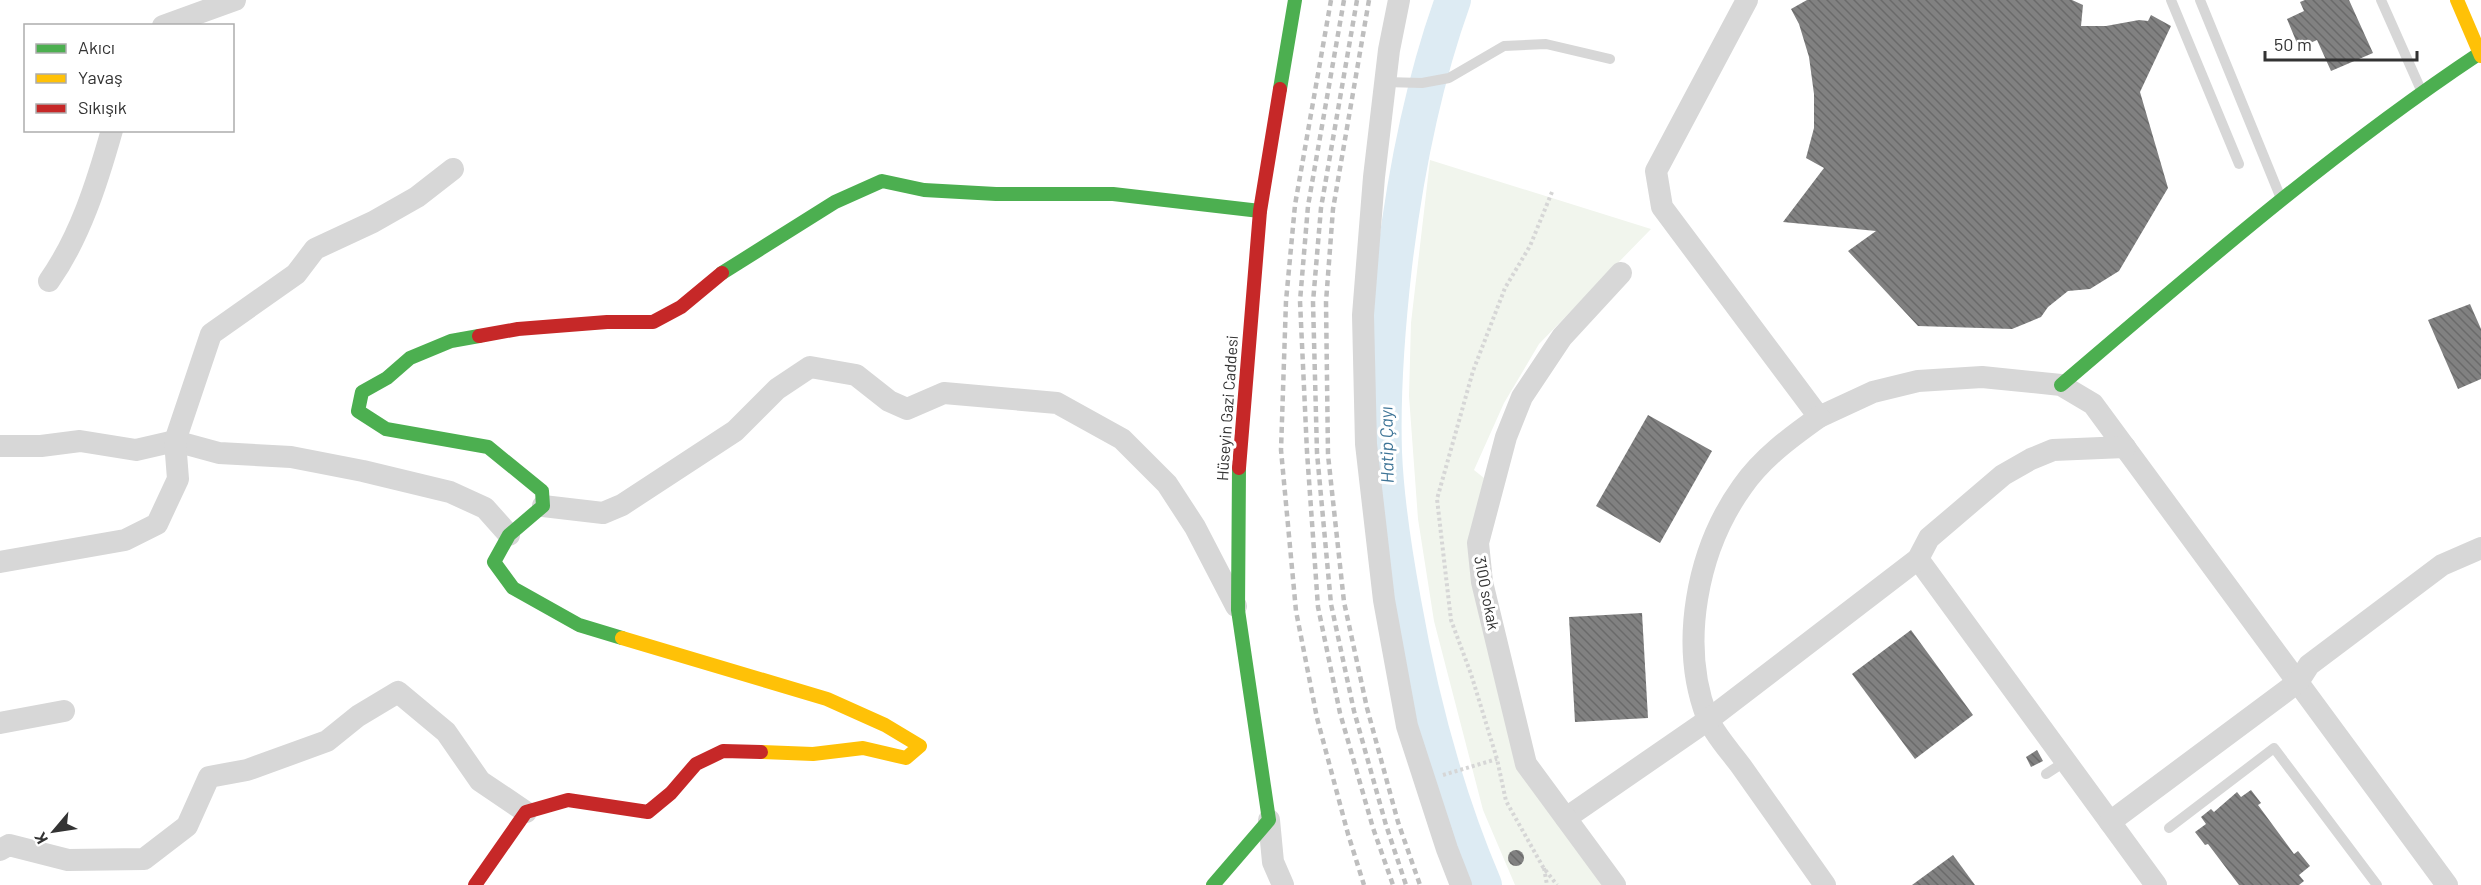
<svg xmlns="http://www.w3.org/2000/svg" width="2481" height="885" font-family="Barlow,sans-serif">
<style>
.park{fill:#f1f5ed}
.lines{fill:none;stroke-linecap:round;stroke-linejoin:round}
.river{stroke:#ddebf3;stroke-width:36}
.building{fill:url(#building-back-hatch)}
.path{stroke:#d6d6d6;stroke-width:4;stroke-dasharray:3 3;stroke-linecap:butt}
.lane{stroke:#d7d7d7;stroke-width:10}
.street{stroke:#d7d7d7;stroke-width:22}
.fast{stroke:#4caf50;stroke-width:14}
.slow{stroke:#ffc107;stroke-width:14}
.jam{stroke:#c62828;stroke-width:14}
.rail{stroke:#bebebe;stroke-width:4.5;stroke-dasharray:6 4.5;stroke-linecap:butt}
.labels{text-anchor:middle;stroke-width:6;stroke-linejoin:round;paint-order:stroke}
.street-label{font-size:16px;fill:#333;stroke:#fff}
.water-label{font-size:18px;font-style:italic;fill:#3f7597;stroke:#fff}
</style>
<defs>
<pattern id="building-back-hatch" width="6" height="6" patternUnits="userSpaceOnUse" patternTransform="scale(1.5)"><rect width="6" height="6" fill="#818181"/><path d="M-1 5l2 2M0 0l6 6M5-1l2 2" fill="none" stroke="#6a6a6a"/></pattern>
</defs>
<rect width="100%" height="100%" fill="#fff"/>
<path class="park" d="M1430 160 1651 229 1539 344 1504 403 1474 470 1484 478 1468 544 1509 731 1607 885H1515L1483 810 1434 621 1418 519 1409 396 1411 323Z"/>
<g class="lines">
<path class="river" d="M1453 0C1422 86 1405 175 1394 266 1387 328 1382 390 1384 452 1386 502 1394 552 1403 601 1420 698 1445 794 1484 885"/>
</g>
<g class="building">
<path d="M1807 0H2072L2083 5 2081 26H2106L2139 20 2148 21 2151 15 2171 26 2140 92 2168 188 2119 271 2090 289 2068 291 2048 307 2041 317 2012 329 1918 326 1848 251 1876 231 1783 222 1824 168 1806 158 1814 128V94L1809 57 1799 24 1791 9Z"/>
<path d="M2305 0H2349L2373 53 2331 71 2317 40 2299 48 2287 19 2304 11 2300 2Z"/>
<path d="M2470 304 2481 329V379L2458 389 2428 320Z"/>
<path d="M1648 415 1712 451 1660 543 1596 506Z"/>
<path d="M1642 613 1648 718 1575 722 1569 617Z"/>
<path d="M1911 630 1973 715 1915 759 1852 674Z"/>
<path d="M2037 750 2043 761 2031 767 2026 757Z"/>
<path d="M2251 790 2261 803 2258 805 2294 854 2298 851 2310 866 2299 875 2304 881 2299 885H2239L2208 844 2205 845 2195 832 2206 824 2201 817 2211 809 2214 812 2237 792 2241 797Z"/>
<circle cx="1516" cy="858" r="8"/>
<path d="M1953 855 1975 885H1912Z"/>
</g>
<g class="lines">
<g class="path">
<path d="M1552 192 1530 246 1505 288 1473 371 1437 499 1451 620 1471 674 1497 759 1506 801 1543 867 1557 885"/>
<path d="M1443 775 1497 759"/>
<path d="M1544 868 1547 885"/>
</g>
<g class="lane">
<path d="M2171 0 2239 164"/>
<path d="M2200 0 2280 196"/>
<path d="M2381 0 2421 90"/>
<path d="M1385 82 1422 83 1449 78 1504 46 1546 44 1610 59"/>
<path d="M2046 774 2066 761"/>
<path d="M2169 828 2274 748 2377 885"/>
</g>
<g class="street">
<path d="M1399 0 1389 50 1374 177 1363 315 1366 444 1384 600 1407 726 1447 849 1461 885"/>
<path d="M1747 0 1656 171 1662 207 1819 417 1873 392 1918 381 1982 377 2061 385 2093 404 2447 885"/>
<path d="M163 26 235 0"/>
<path d="M49 281C80 237 97 183 112 130"/>
<path d="M1819 417C1791 437 1762 458 1742 487 1697 550 1679 644 1707 717 1714 734 1730 751 1741 766 1769 806 1797 845 1825 885"/>
<path d="M0 446H41L80 441 136 450 175 441 219 453 291 457 363 471 450 492 485 508 509 535"/>
<path d="M543 506 603 513 622 505 735 431 777 389 810 367 856 375 889 401 907 409 944 393 1057 403 1122 439 1167 484 1195 527 1236 606"/>
<path d="M1918 559 2156 885"/>
<path d="M0 562 125 540 157 524 178 479 175 441 211 334 296 274 315 249 373 222 417 197 453 169"/>
<path d="M0 723 64 711"/>
<path d="M1566 818 1708 720 1918 559 1929 538 2003 475 2031 459 2053 450 2125 447"/>
<path d="M1269 820 1273 862 1283 885"/>
<path d="M2110 822 2298 682 2309 665 2442 565 2481 548"/>
<path d="M0 850 9 845 68 860 144 859 187 826 209 777 247 770 327 741 358 716 398 692 446 732 480 781 526 812"/>
<path d="M1615 885 1526 764 1482 582 1478 543 1506 437 1522 397 1562 337 1621 273"/>
</g>
<g class="fast">
<path d="M1280 89 1295 0"/>
<path d="M722 273 835 202 882 181 924 190 996 194H1113L1260 211"/>
<path d="M479 336 451 341 410 358 387 378 362 392 358 411 386 429 488 447 542 491 543 506 509 535 494 562 513 588 579 625 622 638"/>
<path d="M2061 385C2197 269 2331 152 2480 53"/>
<path d="M1213 885 1269 820 1238 610 1239 468"/>
</g>
<g class="slow">
<path d="M2457 0 2481 56"/>
<path d="M622 638 827 699 885 725 920 746 906 758 863 748 813 754 761 752"/>
</g>
<g class="jam">
<path d="M479 336 518 329 607 322H653L681 307 722 273"/>
<path d="M1239 468 1260 211 1280 89"/>
<path d="M475 885 526 812 568 800 648 812 671 793 696 764 723 751 761 752"/>
</g>
<g class="rail">
<path d="M1331 0 1295 205 1286 301 1281 450 1296 611 1317 718 1348 834 1364 885"/>
<path d="M1344 0 1308 206 1300 301 1307 452 1318 607 1340 713 1373 828 1393 885"/>
<path d="M1357 0 1321 208 1313 302 1317 453 1331 604 1354 711 1386 825 1406 885"/>
<path d="M1369 0 1333 209 1326 302 1328 455 1344 602 1367 708 1398 822 1420 885"/>
</g>
</g>
<g class="labels">
<g class="street-label">
<text transform="translate(1227 408) rotate(-86)" y="6">Hüseyin Gazi Caddesi</text>
<text transform="translate(1487 593) rotate(79)" y="6">3100 sokak</text>
</g>
<g class="water-label">
<text transform="translate(1387 445) rotate(-91)" y="6">Hatip Çayı</text>
</g>
</g>
<rect x="24" y="24" width="210" height="108" fill="#ffffff" stroke="#adadad" stroke-width="1.5"/>
<rect x="36" y="44" width="30" height="9" fill="#4caf50" stroke="#adadad" stroke-width="1.5"/>
<text x="78" y="54" font-size="18" fill="#333333">Akıcı</text>
<rect x="36" y="74" width="30" height="9" fill="#ffc107" stroke="#adadad" stroke-width="1.5"/>
<text x="78" y="84" font-size="18" fill="#333333">Yavaş</text>
<rect x="36" y="104" width="30" height="9" fill="#c62828" stroke="#adadad" stroke-width="1.5"/>
<text x="78" y="114" font-size="18" fill="#333333">Sıkışık</text>
<g transform="translate(54 831) rotate(241)" stroke="#ffffff" stroke-width="4.5" paint-order="stroke">
<path d="M0-4.5L10 22L0 15L-10 22Z" fill="#333333"/>
<text y="-9" font-size="16" font-weight="bold" text-anchor="middle" fill="#333333">K</text>
</g>
<path d="M2265 51v9h152v-9" fill="none" stroke="#333333" stroke-width="3"/>
<text x="2274" y="51" font-size="18" fill="#333333" stroke="#ffffff" stroke-width="4.5" paint-order="stroke">50 m</text>
</svg>
